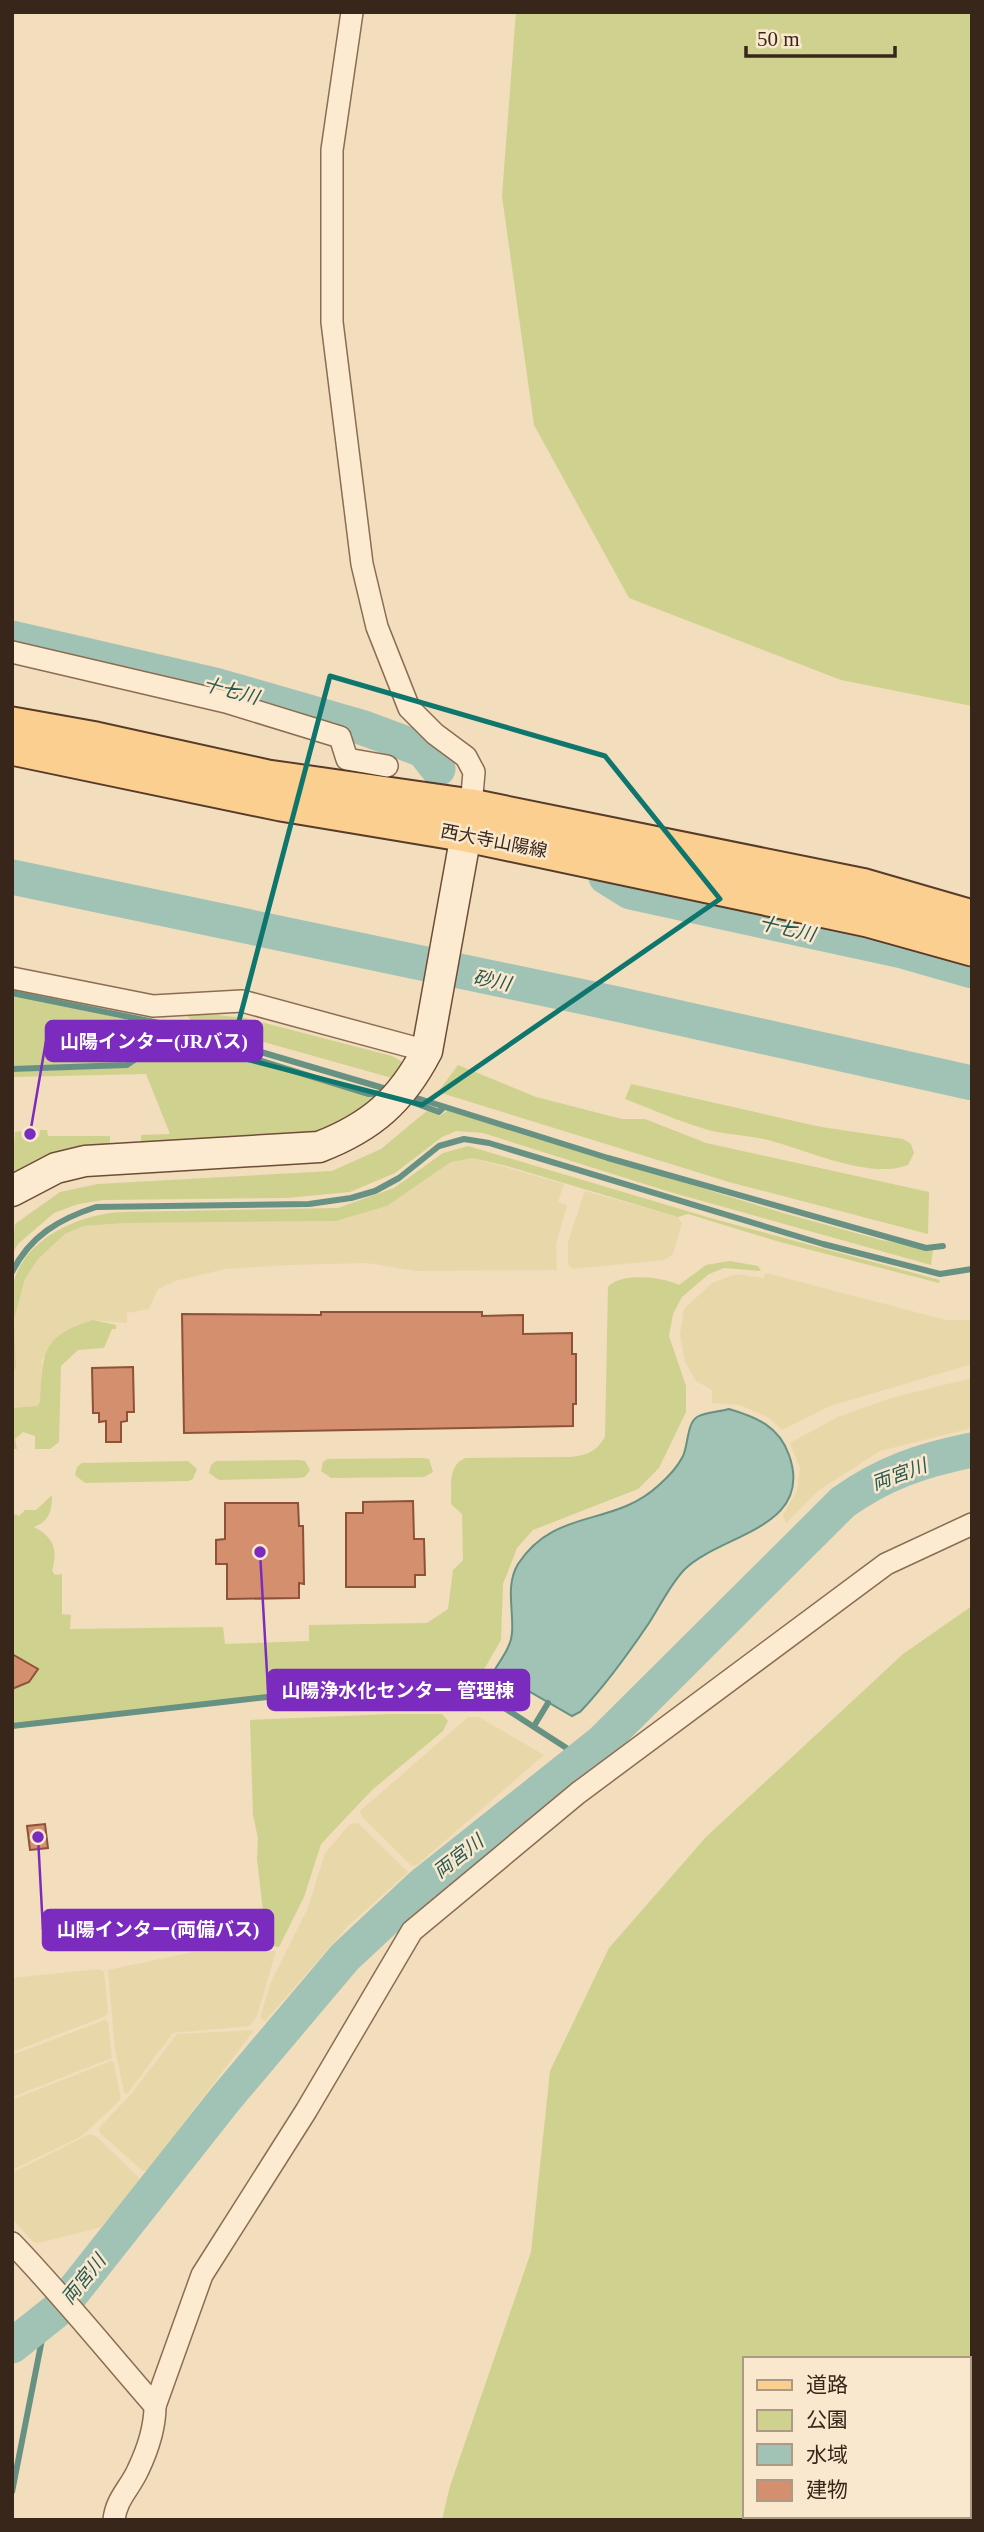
<svg xmlns="http://www.w3.org/2000/svg" width="984" height="2532" font-family="'Times New Roman','Noto Sans JP',serif">
<style>
.farmland{fill:#e8d8a9}
.green{fill:#cfd18f;fill-rule:evenodd}
.water{fill:#a1c3b6;stroke:#679183;stroke-width:2}
.lines{fill:none;stroke-linecap:round;stroke-linejoin:round}
.stream{stroke:#679183;stroke-width:6}
.river{stroke:#a1c3b6;stroke-width:35}
.building{fill:#d4906e;stroke:#8d5237;stroke-width:2}
.street-casing{stroke:#8b6d54;stroke-width:24}
.secondary-casing{stroke:#6d4d37;stroke-width:33}
.primary-casing{stroke:#583b29;stroke-width:37}
.street{stroke:#fcebd0;stroke-width:21}
.secondary{stroke:#fcebd0;stroke-width:30}
.primary{stroke:#facf8f;stroke-width:33}
.marked{fill:none;stroke:#0f766e;stroke-width:5;stroke-linejoin:round}
.labels{text-anchor:middle;stroke-width:5;stroke-linejoin:round;paint-order:stroke}
.street-label{font-size:18px;fill:#39261a;stroke:#f9e8cd}
.water-label{font-size:19px;font-style:italic;fill:#285a53;stroke:#f9e8cd}
.leader{fill:none;stroke:#7b2cbf;stroke-width:2.5}
.callout-dot{fill:#7b2cbf;stroke:#f9e8cd;stroke-width:2.5}
.callout{fill:#7b2cbf;stroke:#7b2cbf;stroke-width:2.5}
.callout-label{font-size:19px;text-anchor:middle;font-weight:bold;fill:#fff}
</style>
<rect width="100%" height="100%" fill="#f2ddbc"/>
<g class="farmland">
<path d="M473 1158 564 1184 558 1202 567 1205 556 1245 557 1270 416 1271 367 1263 289 1265 225 1269 175 1281 158 1289 149 1309 127 1313V1323L93 1320 42 1359 40 1402 37 1406 12 1408V1377L16 1366 14 1319 19 1298 25 1279 38 1259 65 1234 84 1226 125 1223 336 1221 387 1206 451 1162Z"/>
<path d="M585 1191 678 1217 682 1223 673 1254 664 1260 572 1269 568 1264V1242Z"/>
<path d="M766 1273 946 1320H972V1364L830 1406 782 1430 769 1418 740 1405 712 1403V1390L696 1381 685 1362 680 1334 684 1309 712 1283 736 1274 763 1278Z"/>
<path d="M972 1378V1428L880 1451 819 1490 786 1523 783 1515 797 1491 800 1468 790 1443 838 1417 891 1398Z"/>
<path d="M468 1717H479L544 1755 417 1865 412 1866 362 1817 360 1811Z"/>
<path d="M358 1823 408 1872 348 1926 265 2021 260 2017 271 1982 307 1910 325 1853 350 1824Z"/>
<path d="M229 1951H276L257 2016 250 2026 173 2033 127 2094 124 2092 115 2049 108 1970 193 1952Z"/>
<path d="M99 1969 104 1972 108 2012 104 2017 12 2052V1978Z"/>
<path d="M105 2020 108 2022 112 2058 12 2097V2055Z"/>
<path d="M254 2030 147 2171H143L100 2133 99 2128 132 2093 177 2034Z"/>
<path d="M111 2061 114 2063 121 2099 82 2136 12 2170V2100Z"/>
<path d="M90 2134 97 2137 141 2180 101 2227 38 2243 33 2242 12 2218V2173Z"/>
</g>
<g class="green">
<path d="M516 12H972V706L841 680 629 598 534 425 502 196Z"/>
<path d="M12 995 175 1030V1034L125 1064 12 1068Z"/>
<path d="M189 1012 245 1018 392 1056 404 1063 392 1078 193 1022 185 1014Z"/>
<path d="M173 1039 376 1097 345 1122 307 1135 141 1144V1135L170 1134 146 1074 12 1077V1072L130 1067Z"/>
<path d="M458 1065 536 1097 622 1119H645L706 1143 929 1192 928 1234 729 1182 438 1092Z"/>
<path d="M631 1084 821 1127 903 1139 911 1144 914 1153 908 1165C870 1180 807 1150 768 1140 747 1135 725 1135 705 1129 678 1121 651 1109 625 1099Z"/>
<path d="M428 1110 440 1116 448 1110 783 1213 881 1240 933 1249 931 1265 670 1192 483 1133 456 1131 442 1137 395 1173 350 1192 286 1198 103 1200 78 1204 54 1213 18 1244 12 1254 15 1224 60 1192 98 1184 332 1171 381 1149Z"/>
<path d="M40 1130H47L48 1136H110V1145C75 1149 41 1154 12 1175L15 1132 21 1131 22 1138 39 1137Z"/>
<path d="M468 1146 714 1219 940 1280 939 1283 780 1242 688 1214 678 1217 507 1166 473 1158 451 1162 387 1206 336 1221 125 1223 84 1226 65 1234 38 1259 25 1279 14 1319 16 1366 12 1377C12 1349 9 1319 12 1291 18 1240 79 1214 122 1212L338 1208 394 1188 443 1153Z"/>
<path d="M730 1261 758 1266 761 1271 724 1268 709 1274 682 1297 673 1314 669 1336 686 1386V1412L659 1468 638 1489 533 1530 517 1548 503 1584 501 1640 472 1690 275 1694 12 1728V1513L19 1516 25 1510H36L52 1495C52 1510 50 1521 34 1527 54 1537 58 1550 52 1571L55 1575 62 1574V1614L71 1615 70 1629 223 1627 225 1644 309 1641V1625L427 1623 448 1609 453 1570 463 1560 462 1514 451 1504C452 1486 447 1465 466 1458L570 1457C587 1455 596 1452 605 1437L608 1287C621 1272 662 1277 679 1285L706 1265Z"/>
<path d="M93 1320 116 1325V1329H112L104 1348 78 1350 61 1366 59 1442 50 1449H35V1436L23 1432 15 1439 17 1449H12V1408L37 1406 40 1402C43 1353 41 1336 93 1320Z"/>
<path d="M422 1458 429 1459 433 1472 424 1477 331 1478 321 1471 323 1462 328 1459Z"/>
<path d="M299 1460 305 1461 310 1470 305 1477 299 1478 219 1480 209 1473 211 1465 216 1461Z"/>
<path d="M188 1461 197 1469 193 1479 188 1481 85 1483 75 1475 77 1467 82 1463Z"/>
<path d="M972 1606V2520H442L450 2486 531 2252 550 2071 609 1948 706 1837 903 1654ZM744 2359H968V2516H744Z"/>
<path d="M392 1714H442L448 1721 443 1731 372 1790 321 1844 304 1897 279 1947 267 1945 257 1859 258 1838 253 1815 250 1720Z"/>
</g>
<path class="water" d="M729 1409C756 1417 779 1426 789 1455 815 1528 721 1534 685 1569 671 1583 660 1606 649 1623 628 1654 606 1685 580 1712L572 1716 494 1671C501 1659 511 1647 512 1633 514 1610 505 1586 518 1564 555 1507 613 1528 659 1485 667 1478 678 1466 683 1456 688 1446 687 1423 697 1417 706 1412 719 1412 729 1409Z"/>
<g class="lines">
<g class="stream">
<path d="M12 993 169 1025 390 1090"/>
<path d="M12 1069 127 1065 174 1034 368 1094 388 1093"/>
<path d="M407 1095 608 1158 926 1248 943 1246"/>
<path d="M404 1099 439 1112 444 1107"/>
<path d="M12 1272C30 1236 59 1219 96 1207L309 1204 351 1198 375 1191 399 1178 439 1146 464 1139 489 1143 823 1244 940 1274 972 1269"/>
<path d="M12 1726 276 1696 471 1693 506 1709 582 1758"/>
<path d="M534 1726 548 1703"/>
<path d="M12 2492 46 2319"/>
</g>
<g class="river">
<path d="M12 638 215 685 361 727 423 750 438 769"/>
<path d="M12 877 617 1004 972 1083"/>
<path d="M606 877 630 892 902 951 972 971"/>
<path d="M12 2346 61 2307 226 2098 345 1957 421 1886 602 1742 843 1502C884 1473 922 1460 972 1450"/>
</g>
</g>
<g class="building">
<path d="M321 1312H482V1316L523 1315V1334L572 1333V1354H576V1404H573V1426L184 1433 182 1314 321 1315Z"/>
<path d="M133 1367 134 1412H127V1421L121 1422V1442H106V1421L99 1422V1413H93L92 1368Z"/>
<path d="M413 1501 414 1539H424L425 1575H415V1587H346V1513H363V1502Z"/>
<path d="M225 1503H298L299 1526H303L304 1584 299 1583V1598L227 1599V1564H216V1540L225 1539Z"/>
<path d="M12 1654 38 1669 29 1682 12 1689Z"/>
<path d="M45 1824 48 1848 30 1850 27 1826Z"/>
</g>
<g class="lines">
<defs>
<g id="street">
<path d="M352 12 332 150V322L362 564 377 627 409 708 435 734 466 757 474 772 471 806"/>
<path d="M12 652 226 702 340 737 347 759 387 766"/>
<path d="M12 978 153 1006 242 1001 427 1051"/>
<path d="M12 2243C62 2295 107 2351 155 2406 155 2428 148 2449 138 2470 130 2488 116 2499 114 2520"/>
<path d="M155 2406 202 2275 306 2111 412 1931 578 1793 886 1564 972 1524"/>
</g>
<path id="secondary" d="M12 1191 56 1168 85 1161 319 1147C371 1127 401 1101 427 1051L470 812"/>
<g id="primary">
<path d="M12 724 96 739 268 777 471 806 865 886 972 917"/>
<path d="M12 748 281 804 467 835 868 920 972 949"/>
</g>
</defs>
<use href="#street" class="street-casing"/>
<use href="#secondary" class="secondary-casing"/>
<use href="#primary" class="primary-casing"/>
<use href="#street" class="street"/>
<use href="#secondary" class="secondary"/>
<use href="#primary" class="primary"/>
</g>
<path class="marked" d="M330 676 605 756 720 899 422 1105 230 1055Z"/>
<g class="labels">
<g class="street-label">
<text transform="translate(494 841) rotate(11)" y="6">西大寺山陽線</text>
</g>
<g class="water-label">
<text transform="translate(231 690) rotate(15)" y="7">十七川</text>
<text transform="translate(787 928) rotate(13)" y="7">十七川</text>
<text transform="translate(492 980) rotate(12)" y="7">砂川</text>
<text transform="translate(899 1474) rotate(-20)" y="7">両宮川</text>
<text transform="translate(458 1856) rotate(-38)" y="7">両宮川</text>
<text transform="translate(83 2279) rotate(-51)" y="7">両宮川</text>
</g>
</g>
<path class="leader" d="M30 1134L46 1041M260 1552L268 1690M38 1837L43 1930"/>
<g class="callout-dot">
<circle cx="30" cy="1134" r="7"/>
<circle cx="260" cy="1552" r="7"/>
<circle cx="38" cy="1837" r="7"/>
</g>
<g class="callout">
<rect x="46" y="1021" width="216" height="40" rx="7"/>
<rect x="268" y="1670" width="261" height="40" rx="7"/>
<rect x="43" y="1910" width="230" height="40" rx="7"/>
</g>
<g class="callout-label">
<text x="154" y="1048">山陽インター(JRバス)</text>
<text x="398" y="1697">山陽浄水化センター 管理棟</text>
<text x="158" y="1936">山陽インター(両備バス)</text>
</g>
<rect width="984" height="2532" fill="none" stroke="#39261a" stroke-width="28"/>
<rect x="743" y="2357" width="228" height="161" fill="#f9e8cd" stroke="#ac9a85" stroke-width="2"/>
<rect x="757" y="2380" width="35" height="10" fill="#facf8f" stroke="#ac9a85" stroke-width="2"/>
<text x="806" y="2392" font-size="21" fill="#39261a">道路</text>
<rect x="757" y="2410" width="35" height="21" fill="#cfd18f" stroke="#ac9a85" stroke-width="2"/>
<text x="806" y="2427" font-size="21" fill="#39261a">公園</text>
<rect x="757" y="2444" width="35" height="21" fill="#a1c3b6" stroke="#ac9a85" stroke-width="2"/>
<text x="806" y="2462" font-size="21" fill="#39261a">水域</text>
<rect x="757" y="2480" width="35" height="21" fill="#d4906e" stroke="#ac9a85" stroke-width="2"/>
<text x="806" y="2497" font-size="21" fill="#39261a">建物</text>
<path d="M746 46v10h149v-10" fill="none" stroke="#39261a" stroke-width="3.5"/>
<text x="757" y="46" font-size="21" fill="#39261a" stroke="#f9e8cd" stroke-width="5" paint-order="stroke">50 m</text>
</svg>
